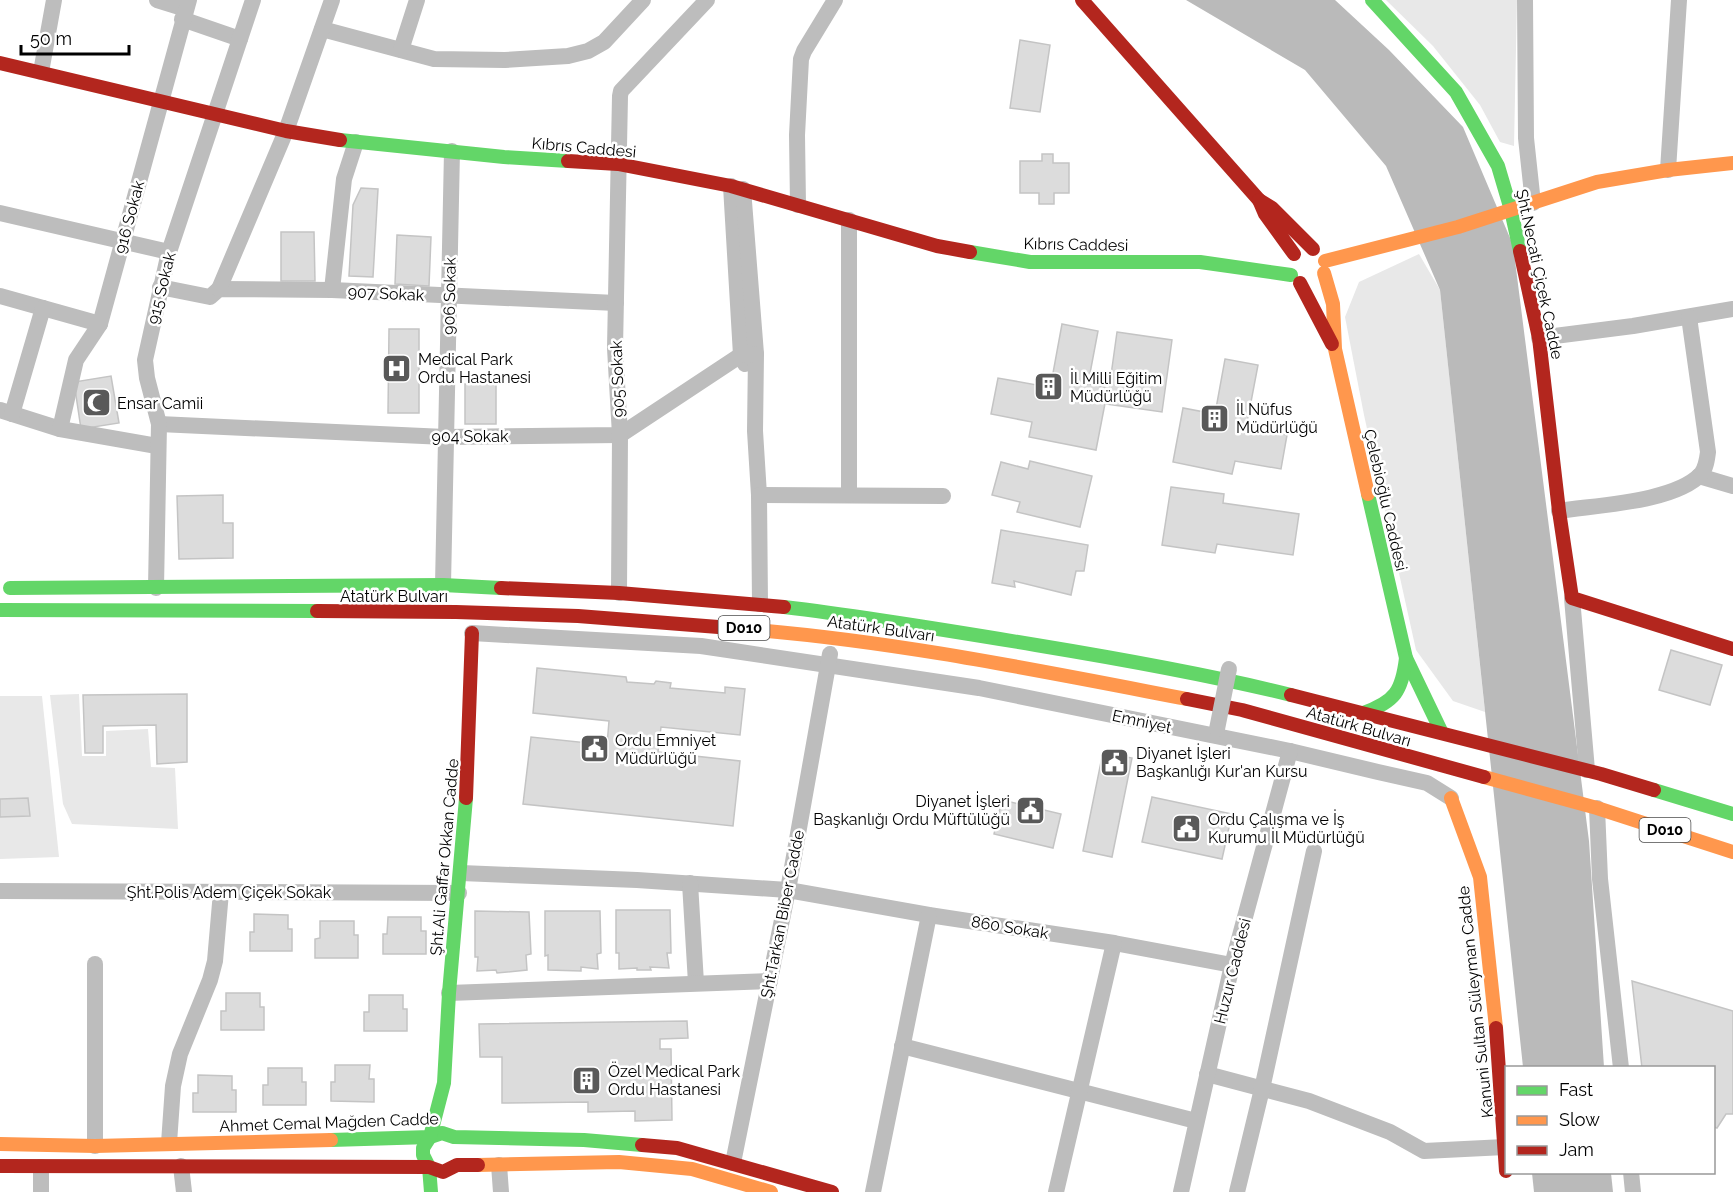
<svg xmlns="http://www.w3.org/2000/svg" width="1733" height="1192" font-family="Raleway,sans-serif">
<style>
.green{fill:#e8e8e8}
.water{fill:#bababa}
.building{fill:#dcdcdc;stroke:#c4c4c4;stroke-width:1.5}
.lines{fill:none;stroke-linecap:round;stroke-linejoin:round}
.street{stroke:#bdbdbd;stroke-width:16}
.fast{stroke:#63d668;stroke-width:14}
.slow{stroke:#ff974d;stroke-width:14}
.jam{stroke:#b3261e;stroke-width:14}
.street-bridge{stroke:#bdbdbd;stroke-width:16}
.labels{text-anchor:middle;stroke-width:5;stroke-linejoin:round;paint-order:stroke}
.shield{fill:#fff;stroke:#4c4c4c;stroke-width:1.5}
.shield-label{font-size:15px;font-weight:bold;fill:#000}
.street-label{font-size:16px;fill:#000;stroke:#fff}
.poi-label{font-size:16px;fill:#000;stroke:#fff;text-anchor:start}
</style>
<rect width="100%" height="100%" fill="#fff"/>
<g class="green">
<path d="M1386 0H1517L1514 146 1500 142 1480 105 1433 46Z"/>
<path d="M1419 254 1440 290 1485 712 1453 701 1416 650 1364 415 1345 317 1359 282Z"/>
<path d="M79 694 82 756H106V731L148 729 151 767 175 768 178 829 72 824 63 804 50 695Z"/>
<path d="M0 696H42L59 857 0 859Z"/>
</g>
<g class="water">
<path d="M1186 0H1335L1389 50 1463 127 1513 245 1589 841 1604 1067H1523L1440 290 1386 166 1305 70Z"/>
<path d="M1532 1173H1611L1613 1192H1534Z"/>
</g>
<g class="building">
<path d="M1020 40 1050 45 1040 112 1010 108Z"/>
<path d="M1042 154H1053V163H1069V193H1054V204H1039V193H1020V161H1042Z"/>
<path d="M361 188 378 189 373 277 349 276 353 205Z"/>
<path d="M281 232H314L315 281H281Z"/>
<path d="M397 235 431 237 429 286 395 284Z"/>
<path d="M1062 324 1098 331 1088 384 1108 388 1096 450 1029 437 1032 422 991 414 998 378 1042 386 1043 383 1051 384Z"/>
<path d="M389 329H419V413H388Z"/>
<path d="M1117 332 1172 340 1162 412 1107 404Z"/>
<path d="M1225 359 1258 365 1247 423H1244L1243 426 1287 435 1281 469 1235 461 1232 474 1173 462 1183 408 1215 414Z"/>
<path d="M111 376 119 423 81 429 74 382Z"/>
<rect x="465" y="384" width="31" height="40"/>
<path d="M1030 461 1092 476 1080 527 1017 512 1020 502 992 495 1001 462 1028 469Z"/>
<path d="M1171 487 1224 494 1223 503 1299 514 1293 555 1217 544 1215 553 1162 545Z"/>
<path d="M223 495V523H233V558L179 559 177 496Z"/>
<path d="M1001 530 1088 545 1084 571H1076L1071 595 1014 581 1015 587 992 583Z"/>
<path d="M1671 650 1722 665 1710 705 1659 690Z"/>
<path d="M537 668 626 677 627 682 654 684 656 681 671 683 670 688 725 693V687L745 689 740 735 661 727 658 752 740 761 733 826 523 804 531 737 607 745 609 721 533 713Z"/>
<path d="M187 694V762L157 764 156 725 103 726V753H85L83 695Z"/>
<path d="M1103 752 1132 758 1112 857 1083 851Z"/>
<path d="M1152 797 1232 814 1222 859 1142 842Z"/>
<path d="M28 798 30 816 0 817V799Z"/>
<path d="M1002 800 1061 814 1053 848 994 834Z"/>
<path d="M616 910H670L671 953H667L669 968 650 967 651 970H637V968L619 969V953H616Z"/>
<path d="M475 911 529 912 531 954 526 955 527 970 497 973 496 970 477 971 478 957H475Z"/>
<path d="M545 911H600L601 953 597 954 598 969 581 967V971L548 970V955L545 956Z"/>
<path d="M254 914 288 915V929H292V951H250V932H254Z"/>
<path d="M388 917H421V931H426V954H383V934H387Z"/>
<path d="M320 921H354V935H358V958H315V939L320 938Z"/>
<path d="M1632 981 1733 1011V1114H1726L1717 1128 1714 1127V1068H1642Z"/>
<path d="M226 993H260V1007H264V1030H221V1011H226Z"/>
<path d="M369 995H403V1009H407V1031H364V1012H369Z"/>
<path d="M687 1021 688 1038 660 1039V1049H671L672 1120 635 1121V1111L588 1112V1102L502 1103V1057H480L479 1024Z"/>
<path d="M335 1065H370L369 1079H374V1102L331 1101V1082H335Z"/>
<path d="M268 1068H302V1082H306V1105H263V1085H268Z"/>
<path d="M198 1075 232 1076V1090H236V1112H193V1093H198Z"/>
</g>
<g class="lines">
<g class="street">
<path d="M157 0 186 9"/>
<path d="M1525 0 1526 138 1533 203"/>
<path d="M182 19 240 39"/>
<path d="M322 29 434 59 505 60 568 56 588 51 604 42 643 0"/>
<path d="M401 50 417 0"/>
<path d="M41 72 54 0"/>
<path d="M1668 170 1679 0"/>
<path d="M731 186 741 355 745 364"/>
<path d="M743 189 756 354 755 431 759 495 760 604"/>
<path d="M798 205 797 135 801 59 804 51 835 0"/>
<path d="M0 213 169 252"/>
<path d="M160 287 210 297 219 289 332 290 616 303"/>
<path d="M219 289 286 131 332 0"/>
<path d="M332 290 344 179 356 142"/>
<path d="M0 296 100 324"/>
<path d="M1539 338 1633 326 1733 309"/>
<path d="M0 410 60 429 157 446"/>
<path d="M12 414 43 308"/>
<path d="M159 424 445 437 620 435 741 355 756 354"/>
<path d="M60 429 76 360 100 324 189 0"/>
<path d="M1699 476 1733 486"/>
<path d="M759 495 943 496"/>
<path d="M849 495V220"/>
<path d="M1559 511C1597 505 1675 502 1701 474 1706 468 1707 460 1708 452L1689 317"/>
<path d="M443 585 452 151"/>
<path d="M156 588 159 424 147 378 145 360 169 252 253 0"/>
<path d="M619 593 620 435 615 348 620 96 621 91 707 0"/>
<path d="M1572 598 1587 770"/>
<path d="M472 633 701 646 979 688 1290 751 1378 772 1427 783 1451 798"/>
<path d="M1597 808 1600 879 1621 1068"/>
<path d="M461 873 637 880 788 890 929 915 1114 943 1232 965"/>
<path d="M690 883 696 983"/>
<path d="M0 891 459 893"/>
<path d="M95 964V1146"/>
<path d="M449 993 770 981"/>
<path d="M902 1046 1196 1121"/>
<path d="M1207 1074 1309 1101 1390 1132 1424 1151 1505 1147"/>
<path d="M169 1143 173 1086 180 1054 210 980 215 961 221 892"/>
<path d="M733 1163 788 890 830 654"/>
<path d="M499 1165 501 1192"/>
<path d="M181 1166 184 1192"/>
<path d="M41 1167V1192"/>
<path d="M1631 1172 1633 1192"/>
<path d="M873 1192 929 915"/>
<path d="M1056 1192 1114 943"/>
<path d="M1181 1192 1232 965 1290 751"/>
<path d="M1237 1192 1262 1089 1314 851"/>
</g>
<g class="fast">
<path d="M1372 0 1456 92 1498 166 1511 210 1520 251"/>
<path d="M340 140 504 157 568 161"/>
<path d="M970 252 1030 262H1200L1291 275"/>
<path d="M1368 494 1406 658 1442 733"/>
<path d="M10 588 443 585 501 588"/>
<path d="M784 607C868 617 952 631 1036 645 1121 659 1207 674 1291 695"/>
<path d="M0 610 317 611"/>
<path d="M1363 713C1395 702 1402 691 1406 658"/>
<path d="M1654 790 1733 814"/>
<path d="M331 1140 430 1137 442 1133 454 1137 584 1140 642 1145"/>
<path d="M431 1192 429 1167 423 1155V1148L430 1137 444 1083 449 993 466 798"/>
</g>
<g class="slow">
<path d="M1325 261 1458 227 1597 182 1668 170 1733 163"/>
<path d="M1324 273 1333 304 1335 349 1368 494"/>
<path d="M731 628C885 639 1036 670 1187 699"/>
<path d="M1484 777 1597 808 1733 852"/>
<path d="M1451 798 1480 877 1496 1028"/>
<path d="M0 1144 95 1146 331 1140"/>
<path d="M478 1165 619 1162 692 1169 771 1192"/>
</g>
<g class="jam">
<path d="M1082 0 1259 200"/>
<path d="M0 63 286 131 340 140"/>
<path d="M568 161 618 164 731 186 937 246 970 252"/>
<path d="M1520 251 1539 338 1559 511 1572 598 1733 649"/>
<path d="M1294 254 1265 214 1259 200 1272 208 1313 249"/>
<path d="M1300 283 1332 344"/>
<path d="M501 588 619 593 784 607"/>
<path d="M317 611 456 612 578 616 731 628"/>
<path d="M1291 695 1601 774 1654 790"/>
<path d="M1187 699 1242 710 1484 777"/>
<path d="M466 798 472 633"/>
<path d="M1496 1028 1506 1171"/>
<path d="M642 1145 677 1148 832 1192"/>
<path d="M0 1166 429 1167 443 1172 457 1165H478"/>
</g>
<path class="street-bridge" d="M1217 729 1229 669"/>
</g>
<defs>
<symbol id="hospital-square" viewBox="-11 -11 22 22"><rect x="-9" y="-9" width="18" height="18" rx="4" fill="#595959" stroke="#fff"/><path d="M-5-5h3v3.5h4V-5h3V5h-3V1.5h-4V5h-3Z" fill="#fff"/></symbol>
<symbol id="building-square" viewBox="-11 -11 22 22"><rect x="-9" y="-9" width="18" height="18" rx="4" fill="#595959" stroke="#fff"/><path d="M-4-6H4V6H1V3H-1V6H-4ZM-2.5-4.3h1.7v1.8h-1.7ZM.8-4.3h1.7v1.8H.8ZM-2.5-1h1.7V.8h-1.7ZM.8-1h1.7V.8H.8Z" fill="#fff"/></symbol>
<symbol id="mosque-square" viewBox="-11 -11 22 22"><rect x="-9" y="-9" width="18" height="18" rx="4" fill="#595959" stroke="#fff"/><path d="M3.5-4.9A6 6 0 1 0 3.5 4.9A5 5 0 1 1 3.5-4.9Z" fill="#fff"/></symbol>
<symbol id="civic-square" viewBox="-11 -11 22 22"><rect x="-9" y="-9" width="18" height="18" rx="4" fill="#595959" stroke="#fff"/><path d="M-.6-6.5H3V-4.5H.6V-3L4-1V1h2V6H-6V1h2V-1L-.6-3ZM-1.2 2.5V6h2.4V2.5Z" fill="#fff"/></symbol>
</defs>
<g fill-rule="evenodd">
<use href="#hospital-square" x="380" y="352" width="33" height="33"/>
<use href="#building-square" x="1032" y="370" width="33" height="33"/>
<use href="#mosque-square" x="80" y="386" width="33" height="33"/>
<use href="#building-square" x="1198" y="402" width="33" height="33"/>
<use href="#civic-square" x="578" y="732" width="33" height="33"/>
<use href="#civic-square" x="1098" y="746" width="33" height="33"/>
<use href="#civic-square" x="1014" y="794" width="33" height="33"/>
<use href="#civic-square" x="1170" y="812" width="33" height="33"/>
<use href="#building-square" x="570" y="1064" width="33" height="33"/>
</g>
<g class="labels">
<g class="shield">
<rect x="718.5" y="616" width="51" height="24" rx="4.5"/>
<rect x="1639.5" y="818" width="51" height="24" rx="4.5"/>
</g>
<g class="shield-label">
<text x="744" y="633">D010</text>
<text x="1665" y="835">D010</text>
</g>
<g class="street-label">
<text transform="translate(584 147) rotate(5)" y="6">Kıbrıs Caddesi</text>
<text transform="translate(129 217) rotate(-75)" y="6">916 Sokak</text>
<text transform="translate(1076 244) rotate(1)" y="6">Kıbrıs Caddesi</text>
<text transform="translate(1540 274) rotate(78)" y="6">Şht.Necati Çiçek Cadde</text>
<text transform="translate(161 288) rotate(-76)" y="6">915 Sokak</text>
<text transform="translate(386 293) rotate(3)" y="6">907 Sokak</text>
<text transform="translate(449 296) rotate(-89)" y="6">906 Sokak</text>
<text transform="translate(617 379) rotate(-92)" y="6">905 Sokak</text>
<text x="470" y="442">904 Sokak</text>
<text transform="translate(1386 500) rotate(77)" y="6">Çelebioğlu Caddesi</text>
<text x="394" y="602">Atatürk Bulvarı</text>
<text transform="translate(881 628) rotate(8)" y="6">Atatürk Bulvarı</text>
<text transform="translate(1142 721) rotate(12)" y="6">Emniyet</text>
<text transform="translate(1359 726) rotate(16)" y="6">Atatürk Bulvarı</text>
<text transform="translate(444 857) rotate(-85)" y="6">Şht.Ali Gaffar Okkan Cadde</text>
<text x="229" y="898">Şht.Polis Adem Çiçek Sokak</text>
<text transform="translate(782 914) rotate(-79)" y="6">Şht.Tarkan Biber Cadde</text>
<text transform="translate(1010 927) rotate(9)" y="6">860 Sokak</text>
<text transform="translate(1232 971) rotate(-76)" y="6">Huzur Caddesi</text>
<text transform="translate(1475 1002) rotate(-96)" y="6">Kanuni Sultan Süleyman Cadde</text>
<text transform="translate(329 1122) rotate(-2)" y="6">Ahmet Cemal Mağden Cadde</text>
</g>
<g class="poi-label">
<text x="418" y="365">Medical Park<tspan x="418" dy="18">Ordu Hastanesi</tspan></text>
<text x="1070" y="384">İl Milli Eğitim<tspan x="1070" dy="18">Müdürlüğü</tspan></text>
<text x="117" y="409">Ensar Camii</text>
<text x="1236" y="415">İl Nüfus<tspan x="1236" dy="18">Müdürlüğü</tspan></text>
<text x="615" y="746">Ordu Emniyet<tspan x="615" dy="18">Müdürlüğü</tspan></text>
<text x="1136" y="759">Diyanet İşleri<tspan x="1136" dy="18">Başkanlığı Kur'an Kursu</tspan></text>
<text x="1010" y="807" text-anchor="end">Diyanet İşleri<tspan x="1010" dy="18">Başkanlığı Ordu Müftülüğü</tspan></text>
<text x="1208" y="825">Ordu Çalışma ve İş<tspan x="1208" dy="18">Kurumu İl Müdürlüğü</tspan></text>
<text x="608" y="1077">Özel Medical Park<tspan x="608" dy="18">Ordu Hastanesi</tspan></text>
</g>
</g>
<rect x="1505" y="1066" width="210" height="108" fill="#ffffff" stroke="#999999" stroke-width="1.5"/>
<rect x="1517" y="1086" width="30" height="9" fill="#63d668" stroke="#999999" stroke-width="1.5"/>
<text x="1559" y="1096" font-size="18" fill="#000000">Fast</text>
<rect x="1517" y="1116" width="30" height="9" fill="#ff974d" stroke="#999999" stroke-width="1.5"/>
<text x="1559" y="1126" font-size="18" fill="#000000">Slow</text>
<rect x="1517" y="1146" width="30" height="9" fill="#b3261e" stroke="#999999" stroke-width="1.5"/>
<text x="1559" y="1156" font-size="18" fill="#000000">Jam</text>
<path d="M21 45v9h108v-9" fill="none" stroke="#000000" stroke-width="3"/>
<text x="30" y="45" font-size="18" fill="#000000" stroke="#ffffff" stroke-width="4.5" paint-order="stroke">50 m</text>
</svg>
